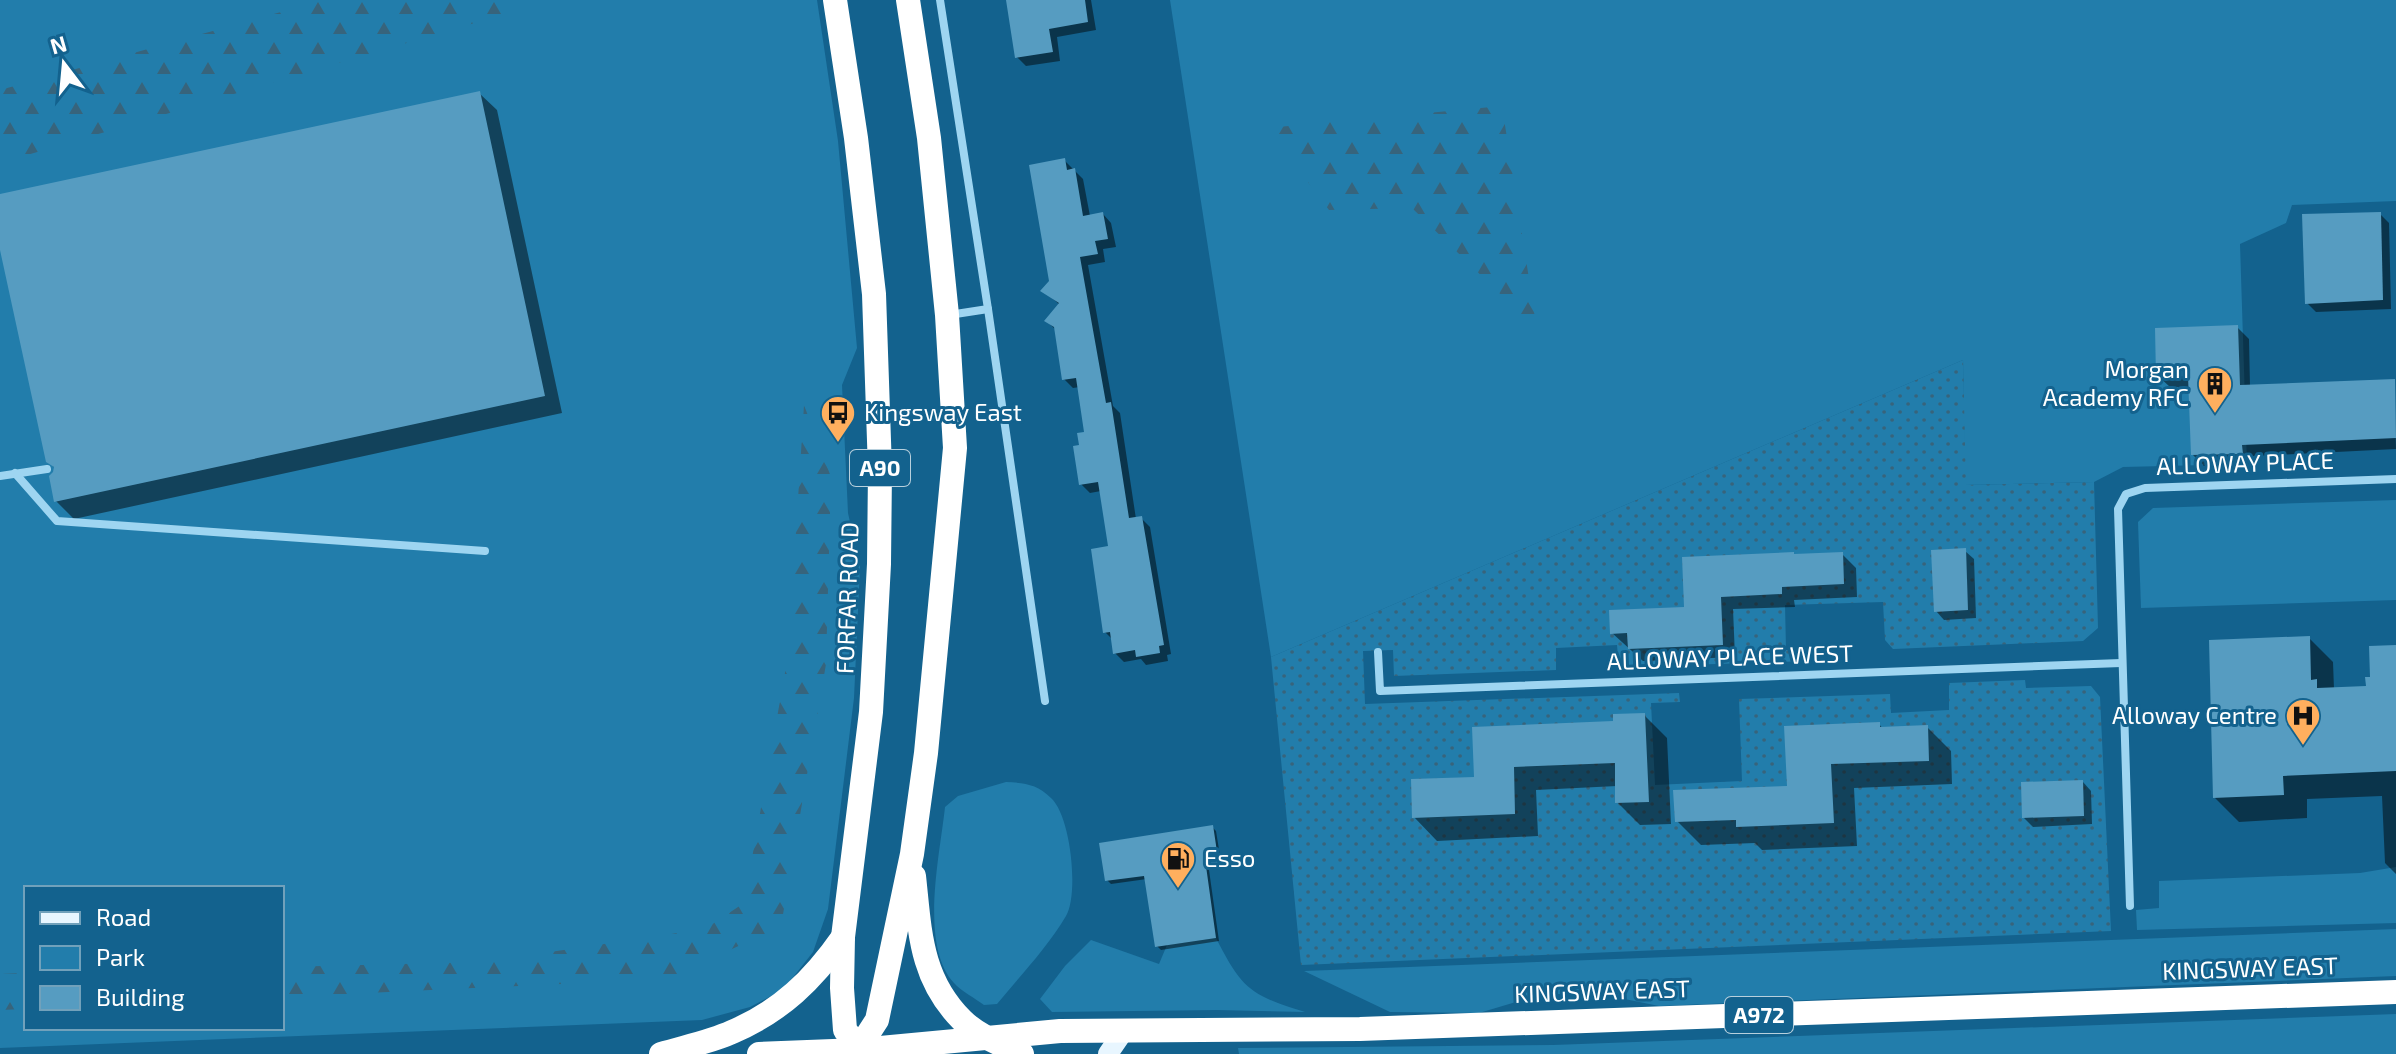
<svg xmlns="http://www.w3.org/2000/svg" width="2396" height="1054" font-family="'Exo 2',sans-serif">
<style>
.green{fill:#227dab;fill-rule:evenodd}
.forest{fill:url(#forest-firs)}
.garden{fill:url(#garden-dots)}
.shadow{fill:#0007}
.building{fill:#569cc1}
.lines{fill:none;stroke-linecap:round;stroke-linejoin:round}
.street{stroke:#9ed5f1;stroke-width:8}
.primary{stroke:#e8f6ff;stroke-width:20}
.highway{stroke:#fff;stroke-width:24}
.labels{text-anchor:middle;stroke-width:6;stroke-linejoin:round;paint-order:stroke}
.shield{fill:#13628e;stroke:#b8d0dd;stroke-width:2}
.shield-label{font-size:22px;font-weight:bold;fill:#fff}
.poi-label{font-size:24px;fill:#fff;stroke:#13628e;text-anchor:end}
.street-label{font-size:24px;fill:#fff;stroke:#13628e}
</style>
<defs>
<pattern id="forest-firs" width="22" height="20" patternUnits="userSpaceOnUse" patternTransform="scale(2)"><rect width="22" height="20" fill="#227dab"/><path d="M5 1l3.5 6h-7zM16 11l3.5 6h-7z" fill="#37647c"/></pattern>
<pattern id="garden-dots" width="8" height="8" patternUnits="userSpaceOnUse" patternTransform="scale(2)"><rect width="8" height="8" fill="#227dab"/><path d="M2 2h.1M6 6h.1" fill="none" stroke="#37647c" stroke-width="1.8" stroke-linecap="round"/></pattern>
</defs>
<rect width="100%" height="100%" fill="#13628e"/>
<g class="green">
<path d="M0 0H817L838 141 857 348 842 385 848 513 860 567 854 698 828 909 813 952 783 990 750 1007 702 1020 0 1048ZM26 888H282V1028H26Z"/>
<path d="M1170 0H2396V201L2292 205 2286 223 2240 244 2247 464 2123 467 2094 482 1965 485 1963 360 1271 657Z"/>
<path d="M2396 500V600L2141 608 2138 522 2153 508Z"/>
<path d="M1006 782C1025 783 1037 784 1051 798 1071 816 1079 894 1066 916 1047 948 1020 976 997 1004L984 1005C975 998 962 992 954 983 919 945 940 855 945 807L958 796Z"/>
<path d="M2396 867V923L2137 930 2136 910 2159 908V881L2360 873Z"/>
<path d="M2396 929V976L1659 1006 1600 994H1543L1479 1013 1390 1012 1304 971Z"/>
<path d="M1216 938C1242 989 1250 995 1305 1012L1217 1010 1052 1012 1040 999 1065 966 1091 940 1159 964 1167 945Z"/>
<path d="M2396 1014V1054H1239L1238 1048 1553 1045Z"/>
</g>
<g class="forest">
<path d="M324 0H513L515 11 0 163V90Z"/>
<path d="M1502 106 1537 330 1412 208 1329 210 1267 128Z"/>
<path d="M804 405 831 477 826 664 781 926 668 979 282 997V967L482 962 705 929 744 903 788 656Z"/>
<path d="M26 973V1009L0 1010V974Z"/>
</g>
<path class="garden" d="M1963 360 1966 485 2094 482 2098 628 2083 641 1893 649 1885 640 1883 602 1785 605 1786 650H1812L1813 661 1619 667 1617 645 1556 648V670L1394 676 1393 650 1363 651 1365 704 1679 693 1680 702 1651 703 1655 785 1742 781 1739 699 1890 694 1891 713 1949 710V683L2025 680 2026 688 2091 686 2100 697 2111 931 1301 965 1271 657Z"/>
<g class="shadow">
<path d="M1008 0H1091L1096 30 1057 37 1060 61 1026 66 1017 57Z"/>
<path d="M479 93 497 110 562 413 74 519 56 501V469L48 461 0 240V196Z"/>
<path d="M1064 160 1083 179 1090 216 1103 214 1111 223 1116 247 1103 249 1105 262 1088 265 1113 406 1120 413 1136 519 1141 518 1150 527 1171 654 1167 655 1168 661 1146 665 1141 659 1124 662 1115 653 1113 640 1105 632 1110 548 1101 491 1090 493 1081 484V446L1086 434 1080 387 1073 388 1064 379 1056 330 1047 321 1060 305 1043 290 1051 281Z"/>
<path d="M2380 214 2389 223 2391 309 2316 312 2307 303Z"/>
<path d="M2237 327 2249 339 2250 386 2394 381 2396 449 2253 456V464L2204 466 2193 455 2191 387H2170L2158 376Z"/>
<path d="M1965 551 1974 559 1976 618 1944 620 1936 611Z"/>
<path d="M1842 554 1856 568 1857 597 1794 600 1795 607 1733 609 1735 657 1643 661 1612 633Z"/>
<path d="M2309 638 2333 662 2334 689 2368 688 2396 647V874L2385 863 2382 796 2307 799V818L2239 822 2215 798Z"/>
<path d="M1644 715 1667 738 1671 824 1640 825 1617 802V786L1536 790 1538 836 1437 841 1414 817 1476 779 1616 723Z"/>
<path d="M1879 724 1883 729 1927 727 1951 751 1952 784 1854 788 1857 846 1762 850 1755 843 1701 845 1677 821 1789 788Z"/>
<path d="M2083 782 2091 791 2092 824 2033 827 2024 818Z"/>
<path d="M1212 827 1216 831 1222 868 1209 870 1219 941 1161 950 1157 946 1147 879 1111 884 1107 880Z"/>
</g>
<g class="building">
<path d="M1006 0H1085L1088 22 1049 29 1053 52 1015 58Z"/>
<path d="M480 91 545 396 54 502 49 476 53 472 54 467 46 462 0 250V194Z"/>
<path d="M1065 158 1067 170 1075 168 1083 216 1103 212 1108 239 1095 241 1098 254 1080 257 1106 403 1111 402 1129 518 1142 516 1164 645 1159 646 1160 653 1136 657 1135 650 1113 654 1110 632 1103 633 1091 549 1108 546 1098 482 1079 485 1073 446 1079 445 1077 433 1084 432 1076 378 1062 380 1054 327 1044 321 1059 303 1040 291 1049 281 1029 165Z"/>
<path d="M2381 212 2383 300 2305 304 2302 214Z"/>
<path d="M2238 325 2240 385 2395 379 2396 438 2242 445 2243 454 2191 455 2188 376 2156 377 2155 328Z"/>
<path d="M1966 548 1968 610 1934 612 1931 550Z"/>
<path d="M1794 552V554L1843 552 1844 584 1782 587V594L1721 597 1723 645 1628 649 1627 633 1610 634 1609 610 1684 607 1682 557Z"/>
<path d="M2310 636 2311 680 2317 679V688L2366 686 2365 677H2370L2369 646 2396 645V771L2283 776 2284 795 2213 798 2209 640Z"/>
<path d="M1645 713 1649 802 1615 803V763L1514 767 1515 814 1412 818 1411 779 1474 777 1472 727 1613 721V714Z"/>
<path d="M1880 722V727L1928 725 1929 761 1831 764 1834 823 1736 827V820L1675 822 1673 790 1787 786 1784 726Z"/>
<path d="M2083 780 2084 816 2022 818 2021 782Z"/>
<path d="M1213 825 1219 865 1206 866 1216 938 1155 947 1144 876 1105 881 1099 843Z"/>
</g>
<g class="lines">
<g class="street">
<path d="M940 0 988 309 949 315"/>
<path d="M988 309 1045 701"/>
<path d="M15 473 57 521 485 551"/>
<path d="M0 476 47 469"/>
<path d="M1378 652 1380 691 2121 663"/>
<path d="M2130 906 2118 509 2126 494 2145 488 2396 479"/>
</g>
<path class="primary" d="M1108 1054 1123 1032"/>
<g class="highway">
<path d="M835 0 856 138 874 294 880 470 879 564 871 712 843 937 842 988 845 1030 864 1054"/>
<path d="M914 876C920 931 920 978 962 1020 978 1036 1002 1045 1022 1054"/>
<path d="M661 1054C684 1047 710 1042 732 1032 781 1011 813 980 843 937"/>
<path d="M759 1054 859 1050 1060 1031 1360 1029 2396 992"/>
<path d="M855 1054 877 1020 912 854 926 753 955 448 947 315 929 138 908 0"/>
</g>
</g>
<defs>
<symbol id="building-pin" viewBox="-11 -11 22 30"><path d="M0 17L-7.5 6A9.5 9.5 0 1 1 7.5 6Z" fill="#ffaf5e" stroke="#13628e"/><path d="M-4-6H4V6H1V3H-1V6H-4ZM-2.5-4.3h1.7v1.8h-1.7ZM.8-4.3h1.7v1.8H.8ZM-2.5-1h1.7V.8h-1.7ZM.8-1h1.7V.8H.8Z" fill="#111"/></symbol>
<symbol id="bus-pin" viewBox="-11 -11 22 30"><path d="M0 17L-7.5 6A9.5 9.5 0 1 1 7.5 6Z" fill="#ffaf5e" stroke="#13628e"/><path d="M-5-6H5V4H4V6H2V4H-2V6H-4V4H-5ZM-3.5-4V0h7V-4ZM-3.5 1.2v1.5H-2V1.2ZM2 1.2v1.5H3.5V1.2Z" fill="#111"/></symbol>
<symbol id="hospital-pin" viewBox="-11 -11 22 30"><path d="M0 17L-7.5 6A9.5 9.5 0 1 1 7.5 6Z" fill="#ffaf5e" stroke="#13628e"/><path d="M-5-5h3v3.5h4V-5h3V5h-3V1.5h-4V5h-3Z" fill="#111"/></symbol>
<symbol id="fuel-pin" viewBox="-11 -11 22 30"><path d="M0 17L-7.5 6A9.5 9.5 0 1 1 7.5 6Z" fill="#ffaf5e" stroke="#13628e"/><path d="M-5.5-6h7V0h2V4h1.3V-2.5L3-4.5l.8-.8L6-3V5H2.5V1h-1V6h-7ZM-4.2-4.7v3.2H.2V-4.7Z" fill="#111"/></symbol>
</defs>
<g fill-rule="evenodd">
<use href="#building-pin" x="2195" y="364" width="40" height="54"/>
<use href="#bus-pin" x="818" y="393" width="40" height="54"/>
<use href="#hospital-pin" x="2283" y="696" width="40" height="54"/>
<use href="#fuel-pin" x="1158" y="839" width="40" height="54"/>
</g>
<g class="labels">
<g class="shield">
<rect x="850" y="450" width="60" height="36" rx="6"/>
<rect x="1725" y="997" width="68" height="36" rx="6"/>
</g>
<g class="shield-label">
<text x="880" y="476">A90</text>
<text x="1759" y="1023">A972</text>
</g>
<g class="poi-label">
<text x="2189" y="378">Morgan<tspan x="2189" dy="28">Academy RFC</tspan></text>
<text x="864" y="421" text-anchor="start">Kingsway East</text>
<text x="2277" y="724">Alloway Centre</text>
<text x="1204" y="867" text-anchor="start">Esso</text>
</g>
<g class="street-label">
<text transform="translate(2245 464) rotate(-2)" y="8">ALLOWAY PLACE</text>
<text transform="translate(848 598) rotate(-88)" y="8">FORFAR ROAD</text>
<text transform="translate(1730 658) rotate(-2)" y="8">ALLOWAY PLACE WEST</text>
<text transform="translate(2250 969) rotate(-2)" y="8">KINGSWAY EAST</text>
<text transform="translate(1602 992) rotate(-2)" y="8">KINGSWAY EAST</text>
</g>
</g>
<rect x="24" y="886" width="260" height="144" fill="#13628e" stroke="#71a1bb" stroke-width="2"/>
<rect x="40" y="912" width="40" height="12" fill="#e8f6ff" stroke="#71a1bb" stroke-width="2"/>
<text x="96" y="926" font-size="24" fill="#ffffff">Road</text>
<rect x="40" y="946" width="40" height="24" fill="#227dab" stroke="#71a1bb" stroke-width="2"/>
<text x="96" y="966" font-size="24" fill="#ffffff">Park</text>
<rect x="40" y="986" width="40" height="24" fill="#569cc1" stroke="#71a1bb" stroke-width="2"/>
<text x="96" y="1006" font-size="24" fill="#ffffff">Building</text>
<g transform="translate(64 64) rotate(344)" stroke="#13628e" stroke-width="6" paint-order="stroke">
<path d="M0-6L14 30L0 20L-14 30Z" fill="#ffffff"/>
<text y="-12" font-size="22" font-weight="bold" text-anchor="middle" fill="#ffffff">N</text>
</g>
</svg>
